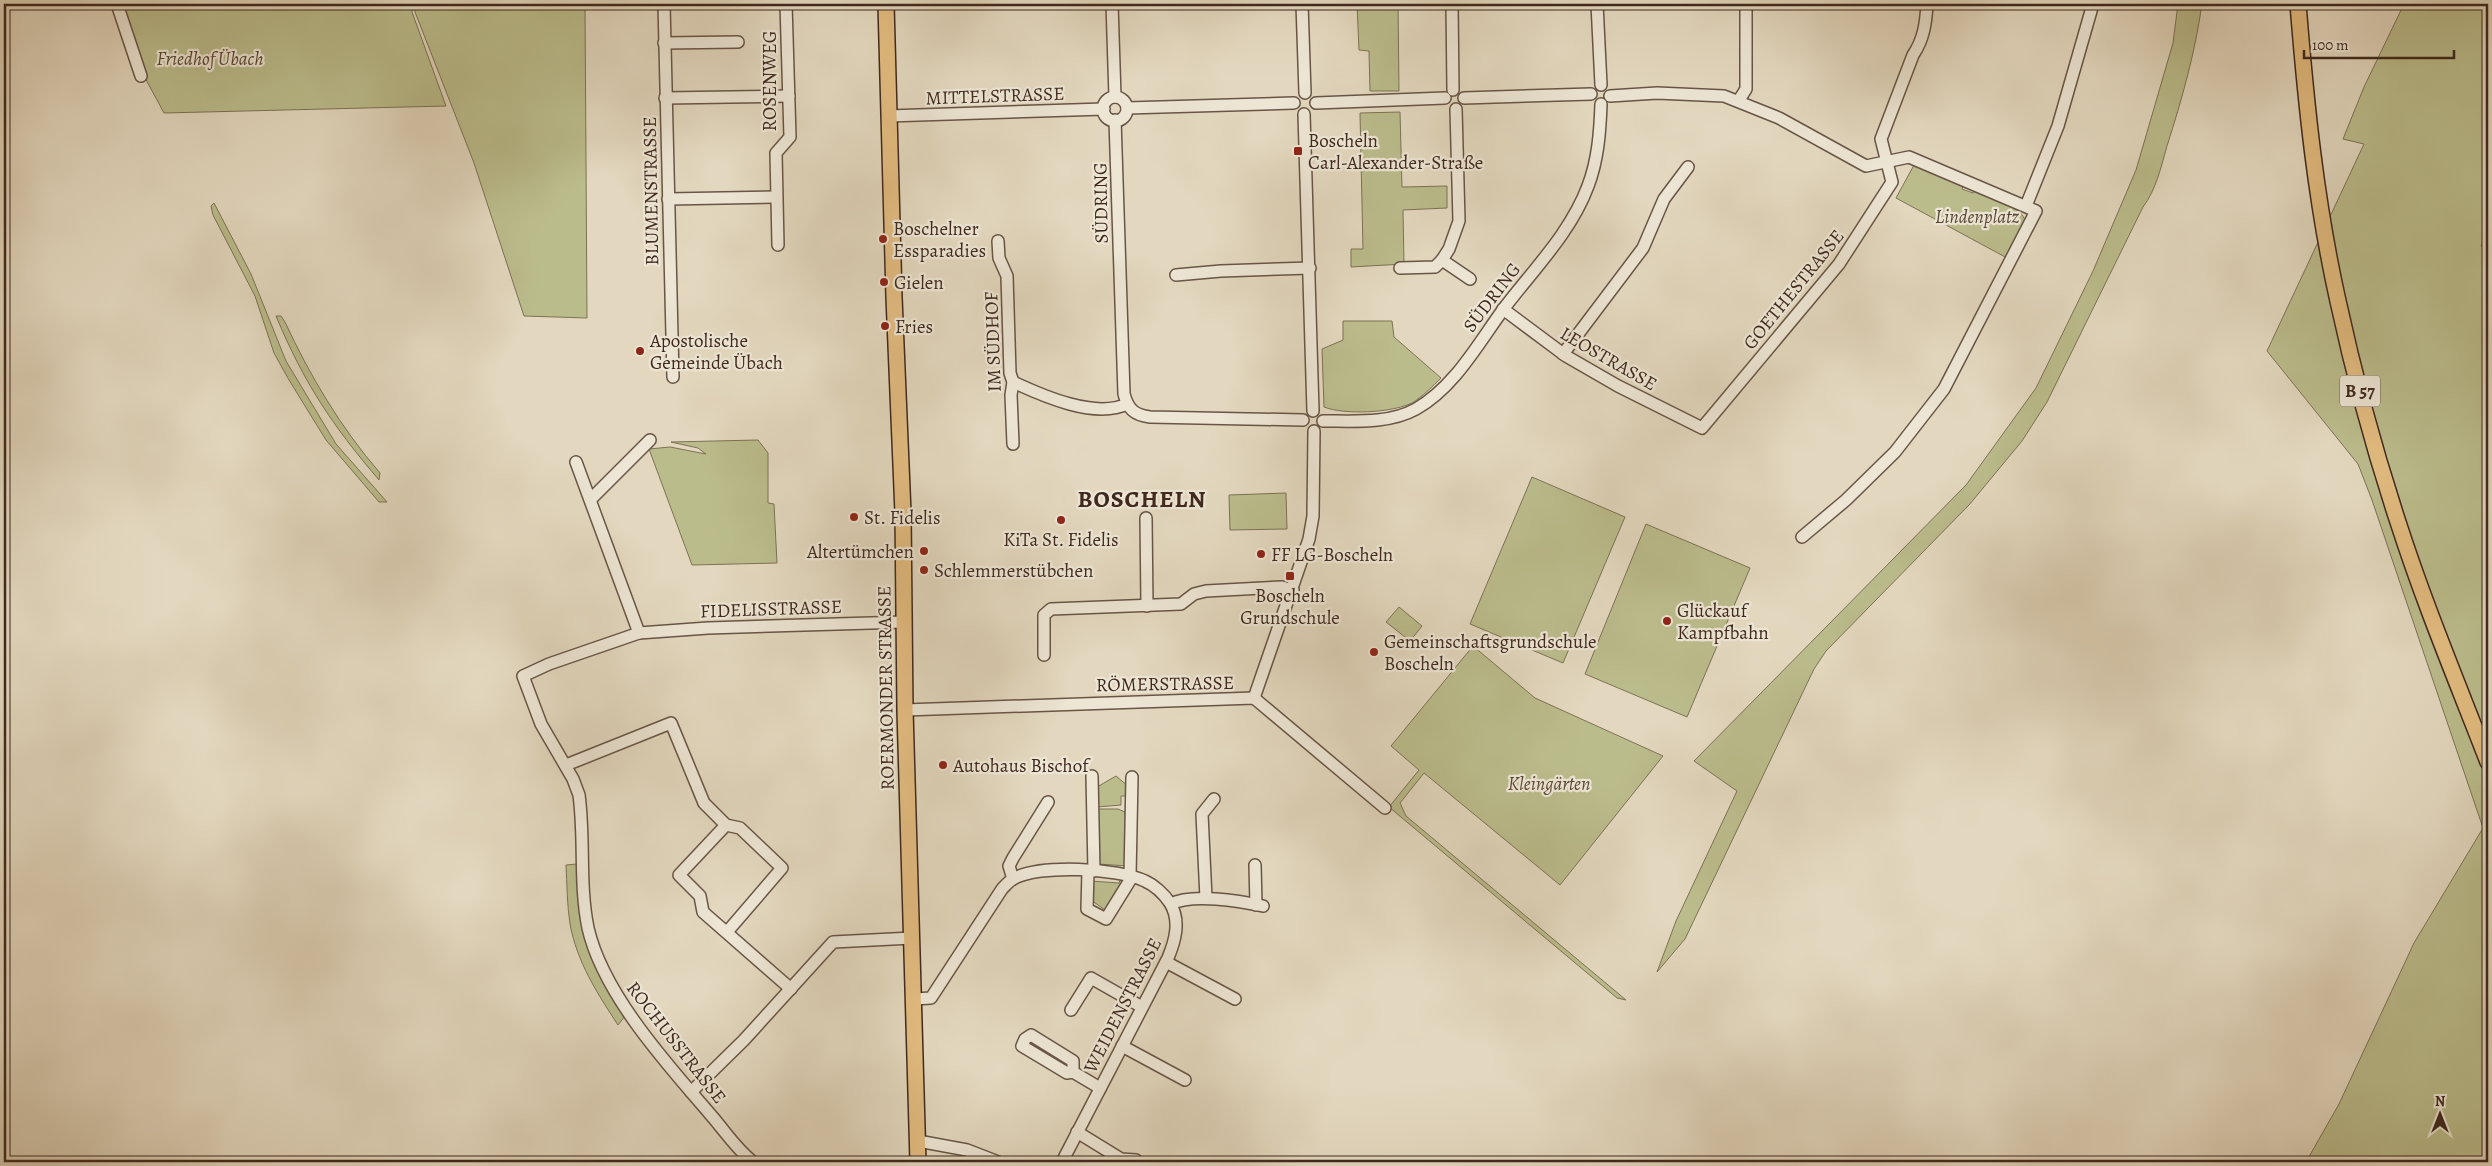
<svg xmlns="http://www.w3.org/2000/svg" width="2492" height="1166" font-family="Alegreya,serif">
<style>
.green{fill:#bbbc8c;stroke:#7d7255}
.water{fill:#96bbac;stroke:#738173}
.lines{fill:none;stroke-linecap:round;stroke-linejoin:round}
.minor-casing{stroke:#685546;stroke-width:14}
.major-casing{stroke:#3f291e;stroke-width:18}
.minor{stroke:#ede6d5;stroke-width:11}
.major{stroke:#e2bc80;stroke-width:15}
.poi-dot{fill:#8f2418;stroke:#ede6d5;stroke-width:2}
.labels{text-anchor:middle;stroke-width:4.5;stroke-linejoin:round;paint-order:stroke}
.shield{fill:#ede6d5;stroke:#736255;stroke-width:1}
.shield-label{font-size:18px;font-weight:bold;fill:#3f291e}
.park-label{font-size:19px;font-style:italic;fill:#584634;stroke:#ede6d5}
.street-label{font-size:19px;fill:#3f291e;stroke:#ede6d5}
.poi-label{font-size:19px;fill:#3f291e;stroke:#ede6d5;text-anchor:start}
.district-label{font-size:24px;font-weight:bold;letter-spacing:1px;fill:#3f291e;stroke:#ede6d5}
</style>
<rect width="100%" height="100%" fill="#e3d8bf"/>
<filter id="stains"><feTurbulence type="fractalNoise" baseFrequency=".004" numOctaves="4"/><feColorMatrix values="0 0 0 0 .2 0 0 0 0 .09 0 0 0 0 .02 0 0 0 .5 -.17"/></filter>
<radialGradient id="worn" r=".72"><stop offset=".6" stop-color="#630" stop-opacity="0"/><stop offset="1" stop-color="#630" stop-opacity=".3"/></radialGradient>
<g class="green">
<path d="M120 4H412V12L446 106 164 113 143 74Z"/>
<path d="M415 4H585L587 318 524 316 474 163 415 12Z"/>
<path d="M1357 4H1398L1399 91H1370L1369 51 1359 50Z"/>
<path d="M2178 4H2202C2195 53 2182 99 2167 146 2161 167 2156 190 2143 207L2047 402 2022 441 1969 505 1826 651 1814 669 1685 939 1657 972 1676 921 1737 791 1694 761 1966 485 2036 388 2093 271 2136 170 2173 43Z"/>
<path d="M2404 4H2488V1162H2306L2339 1104 2414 943 2483 828 2372 500 2358 464 2267 351 2364 144 2343 139 2364 87Z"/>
<path d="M1400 112 1402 187 1447 186V208L1403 210 1404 264 1351 267V249H1363L1360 113Z"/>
<path d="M1914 165 1963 186 1962 189 1973 193 1974 190C1991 197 2017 202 2025 220L2007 258 1896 198Z"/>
<path d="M214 203 251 274 286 361 336 444 387 502H379L326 440 289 380 274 353 255 296 213 215 211 206Z"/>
<path d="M276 316H281L285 322C310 376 341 428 380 473L379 480C332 425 304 383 276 316Z"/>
<path d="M1343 321H1392L1394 337 1441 378C1433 386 1422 397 1412 403 1391 413 1344 415 1324 407L1322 349 1343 340Z"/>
<path d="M758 440 768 453V503L774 504 777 563 692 565 649 449 670 447 706 454 698 448 671 442Z"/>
<path d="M1532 477 1625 517 1563 663 1470 624Z"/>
<path d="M1286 493 1287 529 1230 530 1229 495Z"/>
<path d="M1646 524 1750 568 1687 717 1585 674Z"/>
<path d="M1399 607 1422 626 1410 641 1386 622Z"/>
<path d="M1473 646 1535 698 1663 756 1560 885 1424 773 1400 803 1406 816 1412 821 1626 1000 1617 998 1389 807 1419 770 1391 746Z"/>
<path d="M1116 776 1129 787 1130 796H1121V805L1097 807V787Z"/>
<path d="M1099 809H1118L1125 812 1128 866 1098 864 1097 812Z"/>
<path d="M577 864 580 916 585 936 625 1016 618 1025C597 993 577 962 570 924 567 905 567 884 566 865Z"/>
<path d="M1121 878H1124L1125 884 1122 882 1108 904 1110 907 1105 910 1091 900V881L1119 883Z"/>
</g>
<path class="water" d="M2488 225V249L2481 246Z"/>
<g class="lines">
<defs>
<g id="minor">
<path d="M117 4 141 76"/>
<path d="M664 4 673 377"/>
<path d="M1112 4 1115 97"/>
<path d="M1302 4 1305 93"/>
<path d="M1452 4 1453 90"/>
<path d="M1597 4 1601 85"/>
<path d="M664 43 738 42"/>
<path d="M1610 96 1657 93 1724 96 1779 118 1866 166 1909 157 2036 211 1944 389 1895 452 1846 500 1802 537"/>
<circle cx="1115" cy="109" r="12"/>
<path d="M665 98 789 96"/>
<path d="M1464 98 1591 94"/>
<path d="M1739 100 1746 89V4"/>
<path d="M1316 103 1445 98"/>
<path d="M1127 108 1294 103"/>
<path d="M1456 109 1459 221 1449 249 1442 260 1470 279"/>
<path d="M1304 114 1313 411"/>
<path d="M888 116 1104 109"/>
<path d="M1115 120 1124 394C1128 409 1134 415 1150 417L1303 420"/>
<path d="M668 199 776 197"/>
<path d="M2026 206 2058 126 2093 4"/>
<path d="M998 241 999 258 1007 276 1010 373 1013 382 1011 395 1013 444"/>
<path d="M778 245 776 153 790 137 786 4"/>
<path d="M1400 268 1435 267 1442 260"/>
<path d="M1176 275 1221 271 1310 268"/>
<path d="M1503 309 1566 356 1618 386 1702 428 1839 264 1892 182 1881 139 1913 55C1924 39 1926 22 1927 4"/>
<path d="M1563 354 1643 248 1664 199 1688 167"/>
<path d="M1013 382C1043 396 1095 419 1127 404"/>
<path d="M1323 421C1354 421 1389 424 1416 409 1455 387 1479 342 1505 307 1534 269 1571 232 1588 186 1598 160 1600 132 1601 104"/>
<path d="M576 462 639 633"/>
<path d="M591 499 650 440"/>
<path d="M1146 518 1147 606"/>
<path d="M1044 655V615L1051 609 1181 604 1194 594 1206 591 1282 587 1293 590"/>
<path d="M1254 698 1309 539 1313 516 1314 431"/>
<path d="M905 710 1254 698 1385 808"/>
<path d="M566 765 671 723 704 803 726 825 740 828 782 868 727 932"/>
<path d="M1092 776 1094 871"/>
<path d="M726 825 679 875 700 896 703 912 791 989"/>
<path d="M1255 865 1256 905"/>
<path d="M1088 871 1087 909 1106 919 1132 877"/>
<path d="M1130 876 1132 777"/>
<path d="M1013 879 1009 866 1013 858 1048 802"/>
<path d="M1206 898 1202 814 1214 799"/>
<path d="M1171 904C1192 893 1240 901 1263 906"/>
<path d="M1166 962 1235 999"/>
<path d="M914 999 931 998 1002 889C1005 886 1009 881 1013 879 1039 864 1118 868 1145 881 1154 885 1164 894 1170 903 1181 921 1175 941 1168 958L1062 1162"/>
<path d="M1071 1010 1091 978 1142 1007"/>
<path d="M1122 1046 1185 1080"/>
<path d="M1073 1072 1067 1073 1022 1046 1025 1039 1031 1035 1073 1061V1072L1100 1088"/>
<path d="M691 1092 744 1040 833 942 912 938"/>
<path d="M1077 1132 1121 1159 1136 1160"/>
<path d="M918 1141 967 1150 998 1162"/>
<path d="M753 1162C736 1149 725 1131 710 1114 667 1064 603 994 588 928 579 884 585 839 579 795L573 779 541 724 523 676 549 664 639 633 708 628 904 622"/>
</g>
<g id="major">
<path d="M886 4 894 297 903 513 905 710 918 1162"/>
<path d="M2298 4C2306 104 2316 203 2338 301 2354 375 2374 449 2398 522 2424 603 2457 682 2488 762"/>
</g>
</defs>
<use href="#minor" class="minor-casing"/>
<use href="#major" class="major-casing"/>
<use href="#minor" class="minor"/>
<use href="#major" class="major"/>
</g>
<g class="poi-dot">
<rect x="1293" y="146" width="10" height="10" rx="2.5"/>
<circle cx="883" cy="239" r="5"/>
<circle cx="884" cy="282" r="5"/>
<circle cx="885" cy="326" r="5"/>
<circle cx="640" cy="351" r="5"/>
<circle cx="854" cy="517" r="5"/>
<circle cx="1061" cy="520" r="5"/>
<circle cx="924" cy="551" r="5"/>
<circle cx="1261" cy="554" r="5"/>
<circle cx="924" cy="570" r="5"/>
<rect x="1285" y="571" width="10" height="10" rx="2.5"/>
<circle cx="1667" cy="621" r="5"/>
<circle cx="1374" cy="652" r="5"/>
<circle cx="943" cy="765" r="5"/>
</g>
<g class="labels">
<rect class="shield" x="2340" y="375.5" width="40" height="31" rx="4"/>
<g class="shield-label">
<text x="2360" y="397">B 57</text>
</g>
<g class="park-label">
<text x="210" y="65">Friedhof Übach</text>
<text x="1977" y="223">Lindenplatz</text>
<text x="1549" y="790">Kleingärten</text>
</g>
<g class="street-label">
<text transform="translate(769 81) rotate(-90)" y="7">ROSENWEG</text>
<text transform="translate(995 95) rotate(-2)" y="7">MITTELSTRASSE</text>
<text transform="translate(650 191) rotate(-91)" y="7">BLUMENSTRASSE</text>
<text transform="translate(1100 203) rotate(-91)" y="7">SÜDRING</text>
<text transform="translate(1793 289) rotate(-51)" y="7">GOETHESTRASSE</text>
<text transform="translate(1491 297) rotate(-53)" y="7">SÜDRING</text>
<text transform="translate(992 342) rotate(-92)" y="7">IM SÜDHOF</text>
<text transform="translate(1609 358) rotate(30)" y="7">LEOSTRASSE</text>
<text transform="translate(771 608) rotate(-2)" y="7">FIDELISSTRASSE</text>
<text transform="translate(1165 683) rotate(-1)" y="7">RÖMERSTRASSE</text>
<text transform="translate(885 688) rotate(-91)" y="7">ROERMONDER STRASSE</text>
<text transform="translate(1122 1005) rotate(-63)" y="7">WEIDENSTRASSE</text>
<text transform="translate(677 1042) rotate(52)" y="7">ROCHUSSTRASSE</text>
</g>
<g class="poi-label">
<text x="1308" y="147">Boscheln<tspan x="1308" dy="22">Carl-Alexander-Straße</tspan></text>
<text x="893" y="235">Boschelner<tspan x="893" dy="22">Essparadies</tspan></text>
<text x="894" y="289">Gielen</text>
<text x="895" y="333">Fries</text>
<text x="650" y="347">Apostolische<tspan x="650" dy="22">Gemeinde Übach</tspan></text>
<text x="864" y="524">St. Fidelis</text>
<text x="1061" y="546" text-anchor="middle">KiTa St. Fidelis</text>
<text x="914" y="558" text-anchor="end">Altertümchen</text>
<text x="1271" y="561">FF LG-Boscheln</text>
<text x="934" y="577">Schlemmerstübchen</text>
<text x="1290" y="602" text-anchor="middle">Boscheln<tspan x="1290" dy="22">Grundschule</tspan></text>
<text x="1677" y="617">Glückauf<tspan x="1677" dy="22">Kampfbahn</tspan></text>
<text x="1384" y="648">Gemeinschaftsgrundschule<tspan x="1384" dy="22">Boscheln</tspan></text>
<text x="953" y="772">Autohaus Bischof</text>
</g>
<g class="district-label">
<text x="1142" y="507">BOSCHELN</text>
</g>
</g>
<rect width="2492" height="1166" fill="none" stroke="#e3d8bf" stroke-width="20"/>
<rect x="5" y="5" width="2482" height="1156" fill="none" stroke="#3f291e" stroke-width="2.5"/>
<rect x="10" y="10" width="2472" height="1146" fill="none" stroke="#3f291e"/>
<g transform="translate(2440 1114)" stroke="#ede6d5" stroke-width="4" paint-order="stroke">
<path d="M0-4L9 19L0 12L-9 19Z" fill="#3f291e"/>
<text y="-8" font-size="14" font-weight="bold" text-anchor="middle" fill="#3f291e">N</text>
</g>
<path d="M2304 50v8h150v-8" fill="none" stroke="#3f291e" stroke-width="2.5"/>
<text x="2312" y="50" font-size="15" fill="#3f291e" stroke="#ede6d5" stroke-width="4" paint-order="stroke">100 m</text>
<rect width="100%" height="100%" filter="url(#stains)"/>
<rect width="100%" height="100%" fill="url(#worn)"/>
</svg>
